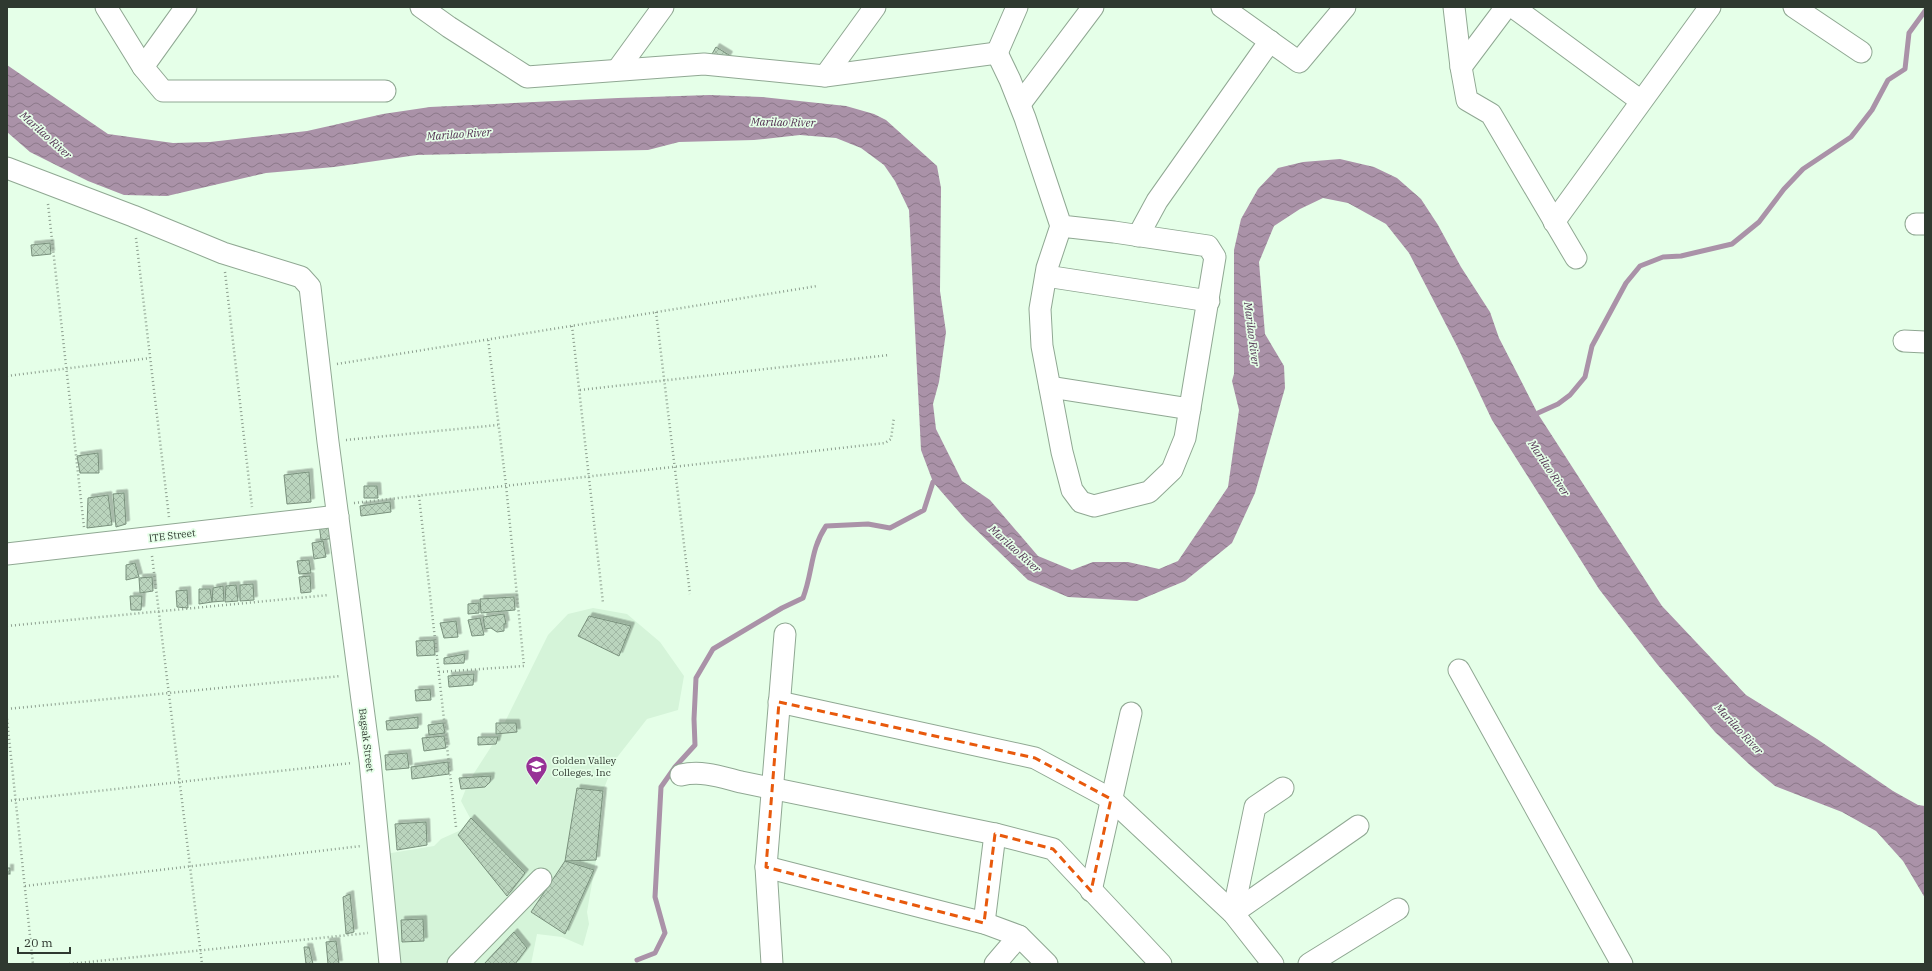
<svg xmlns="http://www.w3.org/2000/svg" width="1932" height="971" font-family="'IBM Plex Serif',serif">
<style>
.built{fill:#d5f4d9}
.water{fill:url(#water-waves)}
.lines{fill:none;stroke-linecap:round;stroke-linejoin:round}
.stream{stroke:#aa92a8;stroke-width:5}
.building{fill:url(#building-cross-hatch);stroke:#79907c;filter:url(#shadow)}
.minor-casing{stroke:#90a893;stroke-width:23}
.path{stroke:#8d9f8f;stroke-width:2.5;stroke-dasharray:1 3;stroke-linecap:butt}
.minor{stroke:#fff;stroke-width:21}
.marked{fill:none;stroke:#e8590c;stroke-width:3;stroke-dasharray:8 5;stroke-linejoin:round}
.labels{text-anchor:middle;stroke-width:3.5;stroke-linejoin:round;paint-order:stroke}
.street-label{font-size:10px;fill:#2f3930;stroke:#e5ffe8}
.poi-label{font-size:10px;fill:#2f3930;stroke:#e5ffe8;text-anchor:start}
.water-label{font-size:11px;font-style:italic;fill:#512e50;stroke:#e5ffe8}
</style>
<defs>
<pattern id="water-waves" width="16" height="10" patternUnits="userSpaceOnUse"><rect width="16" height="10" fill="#aa92a8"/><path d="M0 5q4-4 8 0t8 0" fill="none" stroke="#8b7889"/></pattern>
<pattern id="building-cross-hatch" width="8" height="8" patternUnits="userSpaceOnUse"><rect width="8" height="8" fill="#bad4bd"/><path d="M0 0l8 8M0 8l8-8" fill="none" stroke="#a0b7a3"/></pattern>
<filter id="shadow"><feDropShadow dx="3.5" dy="-3.5" stdDeviation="0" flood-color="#0004"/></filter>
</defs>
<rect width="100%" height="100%" fill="#e5ffe8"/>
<path class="built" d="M593 608 627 614 660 642 684 676 678 710 647 719 615 760 603 791 599 843 587 912 589 924 583 946 562 937 537 934 531 964H397L385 854 434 846 441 839 461 830 470 818 461 801 469 781 498 736 548 635 568 614Z"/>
<path class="water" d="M7 65 108 134 173 143 210 142 307 131 383 114 430 107 618 98 710 95 762 97 846 106 874 114 886 120 937 166 941 188 940 291 946 332 939 382 933 404 936 429 962 481 990 500 1038 556 1072 570 1093 562H1128L1159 569 1178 561 1228 487 1239 410 1232 381 1234 374V250L1241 219 1258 189 1278 168 1303 162 1340 159 1374 167 1397 178 1421 199 1438 225 1461 267 1490 312 1499 338 1538 414 1662 606 1746 695 1817 739 1893 791 1918 805 1925 806V898L1903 861 1876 831 1842 812 1775 786 1751 766 1715 732 1657 664 1599 589 1492 420 1457 346 1409 253 1386 224 1348 203 1323 198 1300 209 1274 226 1259 262 1265 334 1284 366 1285 388 1255 493 1232 543 1185 581 1137 601 1068 597 1028 580 966 520 933 482 921 450 909 210 895 181 884 165 861 148 836 138 800 135 754 140 679 142 648 150 417 155 334 167 266 173 167 196 124 195 88 181 30 152 7 132Z"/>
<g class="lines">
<g class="stream">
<path d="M1533 418 1538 413 1558 404 1570 395 1585 377 1592 346 1626 283 1640 266 1663 257 1681 256 1732 244 1759 222 1784 189 1803 169 1851 137 1872 110 1888 80 1905 69 1909 33 1925 11"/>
<path d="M637 960 655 953 665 933 655 897 661 787 675 767 695 745 694 719 696 678 713 649 782 608 803 598C813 572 810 550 826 526L868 524 890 528 924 510 933 482"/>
</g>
</g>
<g class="building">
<path d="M716 47 729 55 725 62 712 54Z"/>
<path d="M50 243 51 254 32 256 31 245Z"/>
<path d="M98 453 99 473H80L77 456Z"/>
<path d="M309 472 311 502 287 504 284 475Z"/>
<path d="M364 486H377L378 498H364Z"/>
<path d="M124 493 126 524 116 527 113 494Z"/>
<path d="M108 495 112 525 87 528 88 498Z"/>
<path d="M390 502 391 512 361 516 360 506Z"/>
<path d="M332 521 335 538 321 540 319 523Z"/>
<path d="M323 541 326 557 314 559 312 543Z"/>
<path d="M309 560 311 573 299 574 297 561Z"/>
<path d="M135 563 139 577 126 580V565Z"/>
<path d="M310 576 311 592 301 593 299 577Z"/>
<path d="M152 577 153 591 140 593 139 578Z"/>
<path d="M253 584 254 600 240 601V585Z"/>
<path d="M236 585 238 601 225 602 226 586Z"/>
<path d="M223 586 224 601 212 602 213 588Z"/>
<path d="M199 589H210L212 602 199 604Z"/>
<path d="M187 590 188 608 177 607 176 591Z"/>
<path d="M130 596H142L141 610H131Z"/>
<path d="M514 597 515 610 481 613 480 599Z"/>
<path d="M479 603V613L468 614V604Z"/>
<path d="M504 614 506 624H504V631L497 632 491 628 485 629 483 617Z"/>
<path d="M589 616 631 626 619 656 578 636Z"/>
<path d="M480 618 484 635 472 636 468 620Z"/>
<path d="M456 621 458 637 444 638 440 623Z"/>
<path d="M434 640 435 655 417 656 416 641Z"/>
<path d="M465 654 464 663 444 664V658Z"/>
<path d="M474 674 473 685 449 687 448 676Z"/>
<path d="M430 689 431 700 416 701 415 690Z"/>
<path d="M418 717V728L387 730 386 721Z"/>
<path d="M443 723 445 733 429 735 428 725Z"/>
<path d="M496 723H516L517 732 496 734Z"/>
<path d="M444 736 446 748 424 751 422 738Z"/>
<path d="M478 737H498L496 744 478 745Z"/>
<path d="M407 753 409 768 386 770 385 755Z"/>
<path d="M448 762 449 774 412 779 411 767Z"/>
<path d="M491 776 490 782 485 787 461 789 459 778Z"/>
<path d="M577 788 603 791 596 860 565 861Z"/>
<path d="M471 818 525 873 507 896 458 835Z"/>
<path d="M426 822 427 845 397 850 395 824Z"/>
<path d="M565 861 594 870 565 934 531 912Z"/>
<rect x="7" y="868" width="3" height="6"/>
<path d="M350 894 354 932 346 934 343 897Z"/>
<path d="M423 919 424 941 402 942 401 920Z"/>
<path d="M514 932 527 948 515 964H484Z"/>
<path d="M336 941 339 964H328L326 942Z"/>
<path d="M304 947H309L313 964H306Z"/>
</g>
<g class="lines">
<defs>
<g id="minor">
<path d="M106 7 143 67"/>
<path d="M186 7 143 67 163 91H385"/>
<path d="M421 7 449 27 527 77 704 64 825 76 997 53"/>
<path d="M1222 7 1299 62 1345 7"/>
<path d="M1454 7 1461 67 1467 100 1491 114 1576 258"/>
<path d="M1513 7 1641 101"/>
<path d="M1794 7 1861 52"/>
<path d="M997 53 1010 80 1025 118 1061 226 1047 268 1040 309 1042 346 1062 452 1072 490 1081 502 1094 506 1149 492 1172 470 1185 438 1215 257 1208 246 1114 232 1061 226"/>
<path d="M997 53 1017 7"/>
<path d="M1461 67 1506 7"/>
<path d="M618 69 663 7"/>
<path d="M825 76 875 7"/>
<path d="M1020 104 1093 7"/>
<path d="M7 168 133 216 223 253 301 277 310 287 328 442 370 761 390 964"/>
<path d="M1554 222 1710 7"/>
<path d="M1916 224H1925"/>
<path d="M1138 236 1157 201 1270 41"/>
<path d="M1046 276 1209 301"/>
<path d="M1904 341 1925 342"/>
<path d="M1050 387 1190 409"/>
<path d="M7 554 338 516"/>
<path d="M1459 670 1622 964"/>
<path d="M779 702 1035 758 1111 799 1233 913 1273 964"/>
<path d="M681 775C702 770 721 777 741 782L995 834 1053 849 1161 964"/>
<path d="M766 867 984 923 1019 936 1047 964"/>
<path d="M1091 891 1131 713"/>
<path d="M1233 913 1358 826"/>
<path d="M1233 913 1255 807 1283 788"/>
<path d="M984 923 995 834"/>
<path d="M458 964 541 879"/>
<path d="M772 964 766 867 785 634"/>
<path d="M995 964 1019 936"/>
<path d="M1309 964 1398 909"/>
</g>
</defs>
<use href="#minor" class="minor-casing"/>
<g class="path">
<path d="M48 204 84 527"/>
<path d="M136 238 169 517"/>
<path d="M225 272 252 507"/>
<path d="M656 312 690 594"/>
<path d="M572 326 603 603"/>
<path d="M337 364 817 286"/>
<path d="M7 376 150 358"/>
<path d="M580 390 889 355"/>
<path d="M346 440 498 425"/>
<path d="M419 496 456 827"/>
<path d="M354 503 885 443 891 439 894 417"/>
<path d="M152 556 202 964"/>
<path d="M7 626 329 595"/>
<path d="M439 672 524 666 506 485 488 339"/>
<path d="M7 709 341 676"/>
<path d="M7 719 33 964"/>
<path d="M7 801 352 763"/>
<path d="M25 886 361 846"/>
<path d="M69 964 368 933"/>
</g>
<use href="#minor" class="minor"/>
</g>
<path class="marked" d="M779 702 1035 758 1111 799 1091 891 1053 849 995 834 984 923 766 867Z"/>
<defs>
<symbol id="school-pin" viewBox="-11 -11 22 30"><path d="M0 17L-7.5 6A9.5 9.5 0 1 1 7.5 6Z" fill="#973196" stroke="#e5ffe8"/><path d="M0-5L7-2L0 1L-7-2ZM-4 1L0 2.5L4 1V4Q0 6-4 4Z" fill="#fff"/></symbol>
</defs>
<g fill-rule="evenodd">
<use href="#school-pin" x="524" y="754" width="25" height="34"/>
</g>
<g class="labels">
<g class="street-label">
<text transform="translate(172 535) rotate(-7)" y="4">ITE Street</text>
<text transform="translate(367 740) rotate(83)" y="4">Bagsak Street</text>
</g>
<g class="poi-label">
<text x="552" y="764">Golden Valley<tspan x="552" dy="12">Colleges, Inc</tspan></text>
</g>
<g class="water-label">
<text transform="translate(783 122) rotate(1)" y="4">Marilao River</text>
<text transform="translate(459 134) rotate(-4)" y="4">Marilao River</text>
<text transform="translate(46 135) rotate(42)" y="4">Marilao River</text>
<text transform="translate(1252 334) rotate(83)" y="4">Marilao River</text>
<text transform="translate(1549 468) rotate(56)" y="4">Marilao River</text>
<text transform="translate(1015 549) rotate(42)" y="4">Marilao River</text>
<text transform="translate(1739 729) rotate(47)" y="4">Marilao River</text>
</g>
</g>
<rect width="1932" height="971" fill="none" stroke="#2f3930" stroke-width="16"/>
<path d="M18 947v6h52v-6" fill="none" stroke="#2f3930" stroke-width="2"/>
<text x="24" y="947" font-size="12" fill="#2f3930" stroke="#e5ffe8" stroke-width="3" paint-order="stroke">20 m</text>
</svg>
